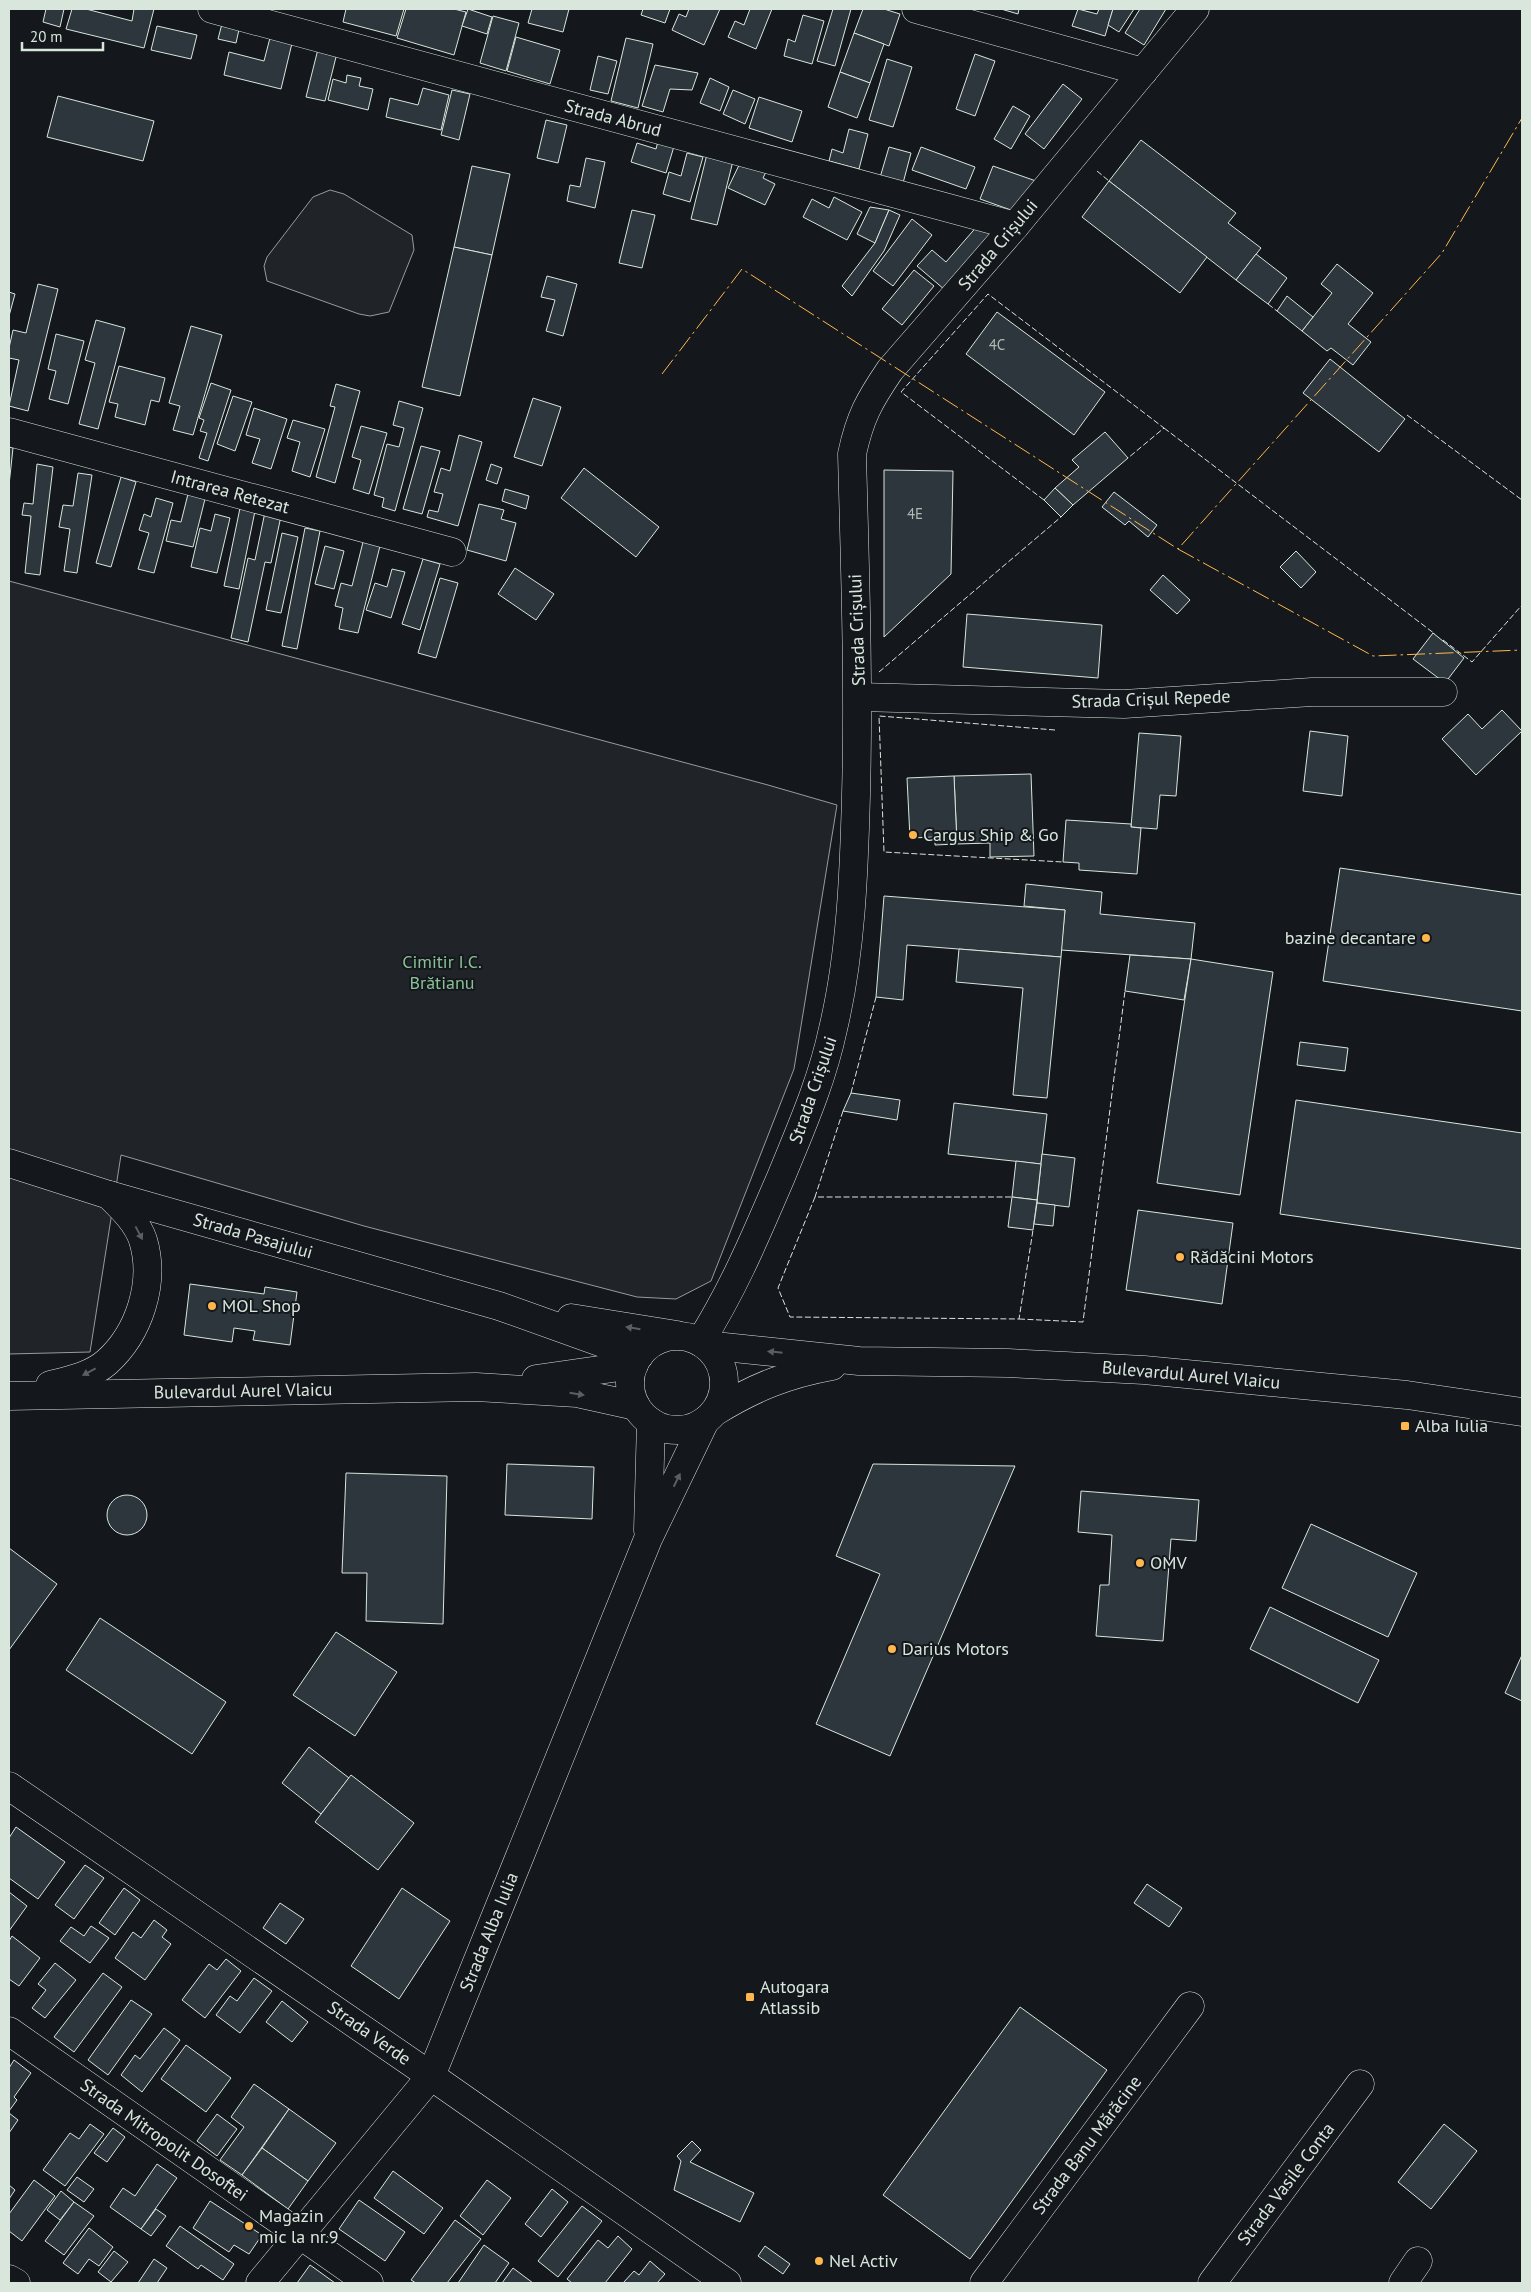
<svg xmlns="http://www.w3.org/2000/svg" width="1531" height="2292" font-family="'PT Sans',sans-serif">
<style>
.green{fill:#202428;stroke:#939e99}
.building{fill:#2c363c;stroke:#d8e6dc}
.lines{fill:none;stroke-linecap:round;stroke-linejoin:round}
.minor-casing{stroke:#d8e6dc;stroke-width:29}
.major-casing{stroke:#d8e6dc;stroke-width:29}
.minor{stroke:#14181c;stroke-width:28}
.major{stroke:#14181c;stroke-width:28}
.fence{stroke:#d8e6dc;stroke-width:1;stroke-dasharray:6 2.5;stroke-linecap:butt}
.power{stroke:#ffb74d;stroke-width:1;stroke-dasharray:18 4 2.5 4;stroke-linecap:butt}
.oneway{fill:#59605f}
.poi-dot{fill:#ffb74d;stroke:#14181c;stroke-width:2}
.labels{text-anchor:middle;stroke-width:4;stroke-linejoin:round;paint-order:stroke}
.number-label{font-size:15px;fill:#adbab4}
.street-label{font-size:18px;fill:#d8e6dc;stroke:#14181c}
.poi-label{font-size:18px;fill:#d8e6dc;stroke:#14181c;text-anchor:start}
.park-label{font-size:18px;fill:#8ac095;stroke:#14181c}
</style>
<rect width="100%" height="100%" fill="#14181c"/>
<g class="green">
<path d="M330 190 344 194 412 235 414 250 389 312 370 316 359 314 267 281 264 266 267 257 313 197Z"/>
<path d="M9 581 768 785 837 805 794 1069 711 1281 676 1299 637 1297 364 1226 121 1155 90 1352 9 1354Z"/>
</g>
<g class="building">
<path d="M46 9H64L60 27 43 22Z"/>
<path d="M72 9H86L132 21 134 9H154L144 48 66 29Z"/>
<path d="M346 9H404L396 36 343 22Z"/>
<path d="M406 9H454L466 12 454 55 397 38Z"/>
<path d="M468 9 492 17 487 34 462 26Z"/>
<path d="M532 9H569L563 32 528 23Z"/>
<path d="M643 9H670L665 23 641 15Z"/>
<path d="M689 9H720L704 45 672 30 679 14 686 17Z"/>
<path d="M750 9H772L756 49 728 37 735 21 744 25Z"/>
<path d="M833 9H851L835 66 817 61Z"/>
<path d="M863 9H884L900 14 889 46 854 33Z"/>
<path d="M1001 9H1019L1018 14Z"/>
<path d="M1078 9 1097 14 1099 9H1113L1105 36 1072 26Z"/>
<path d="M1113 9H1134L1119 32 1108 25Z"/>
<path d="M1140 9H1166L1144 45 1125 33Z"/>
<path d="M803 15 824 21 812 64 784 56 788 39 795 42Z"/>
<path d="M493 16 519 23 506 71 480 63Z"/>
<path d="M223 20 240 25 236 43 218 39Z"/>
<path d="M157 26 197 35 191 59 151 50Z"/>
<path d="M854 33 884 44 870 83 840 72Z"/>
<path d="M271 34 293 39 281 89 224 75 229 52 264 61Z"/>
<path d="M516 37 560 50 550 84 507 71Z"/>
<path d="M626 38 653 44 638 108 611 101Z"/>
<path d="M319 45 338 49 325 101 306 97Z"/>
<path d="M975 54 995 61 975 116 956 109Z"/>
<path d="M598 56 617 61 608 94 590 90Z"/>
<path d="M887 59 912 67 893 127 869 120Z"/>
<path d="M655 65 698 73 692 90 670 89 663 112 642 106Z"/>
<path d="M840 72 870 83 857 118 828 107Z"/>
<path d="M347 75 361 78 359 86 373 89 368 110 328 100 333 79 346 83Z"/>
<path d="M710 78 729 87 720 111 700 103Z"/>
<path d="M1063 84 1082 99 1044 149 1025 134Z"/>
<path d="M423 88 449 95 441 130 386 117 390 98 418 105Z"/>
<path d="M452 90 470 94 459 140 441 135Z"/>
<path d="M733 90 755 99 745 124 723 114Z"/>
<path d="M58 96 154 121 143 161 47 137Z"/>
<path d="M759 97 802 111 792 142 749 128Z"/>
<path d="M1013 106 1030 116 1011 149 994 139Z"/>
<path d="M546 120 567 125 558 163 537 158Z"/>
<path d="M849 129 868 134 859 169 829 161 832 149 843 153Z"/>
<path d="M659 137 675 143 666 173 631 162 637 143 656 149Z"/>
<path d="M1141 140 1236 213 1228 223 1261 248 1236 280 1109 181Z"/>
<path d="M889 147 911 153 902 187 879 181Z"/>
<path d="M921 147 975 167 966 189 912 170Z"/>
<path d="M687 153 703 157 690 202 663 194 669 172 681 176Z"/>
<path d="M707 154 733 161 717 225 691 219Z"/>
<path d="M586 158 605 162 595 208 567 201 570 185 580 187Z"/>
<path d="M741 161 766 172 763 178 775 184 765 205 728 188Z"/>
<path d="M472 166 510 174 492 255 454 247Z"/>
<path d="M993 166 1036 181 1011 210 980 199Z"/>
<path d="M1109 181 1207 257 1180 293 1082 217Z"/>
<path d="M834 197 862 212 847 240 803 217 812 199 829 208Z"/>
<path d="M870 207 889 210 875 243 857 234Z"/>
<path d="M632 210 655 215 642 268 619 263Z"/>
<path d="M889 210 900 215 884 251 852 296 842 286 875 243Z"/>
<path d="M912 219 932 235 893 286 873 271Z"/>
<path d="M979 224 992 235 945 290 917 266 932 250 946 262Z"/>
<path d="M454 247 492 255 460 396 422 387Z"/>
<path d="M1256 254 1287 278 1268 304 1236 280Z"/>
<path d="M1337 264 1373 293 1348 324 1371 342 1353 365 1331 348 1327 351 1302 331 1332 293 1321 284Z"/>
<path d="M914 270 934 286 902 325 882 309Z"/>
<path d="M547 276 577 284 563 336 546 331 555 300 541 297Z"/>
<path d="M38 284 58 289 28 411 9 406 19 360 9 358V348L13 330 26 333Z"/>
<path d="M9 292 15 294 9 316Z"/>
<path d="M1287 296 1313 317 1302 331 1277 311Z"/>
<path d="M997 312 1105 392 1074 435 966 354Z"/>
<path d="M96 320 125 328 98 429 79 424 95 363 85 360Z"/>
<path d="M191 326 222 335 193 435 173 430 180 406 169 403Z"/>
<path d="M56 334 84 341 68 404 49 399 56 371 48 369Z"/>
<path d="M1330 359 1405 419 1379 452 1303 393Z"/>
<path d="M119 366 165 378 159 402 151 400 145 425 115 417 118 404 109 402Z"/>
<path d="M211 383 231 390 208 461 199 458 207 433 200 431 204 420 199 418Z"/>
<path d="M336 384 360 391 335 483 316 477 335 407 330 406Z"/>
<path d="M233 396 252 402 235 451 217 444Z"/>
<path d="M533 398 561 407 542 466 514 457Z"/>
<path d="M399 401 423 408 395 511 382 507 384 498 374 495 387 444 399 447 404 428 393 425Z"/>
<path d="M254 408 287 419 271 469 252 463 260 439 246 435Z"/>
<path d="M293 420 325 429 310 477 292 471 300 442 287 438Z"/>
<path d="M361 426 387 433 369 494 353 489 361 460 352 457Z"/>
<path d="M1105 432 1128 458 1073 505 1055 488 1079 467 1072 460Z"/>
<path d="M459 435 482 442 458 526 427 517 429 510 438 512 443 494 434 492 441 468 450 471Z"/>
<path d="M421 446 440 451 422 514 403 509Z"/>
<path d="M9 447 13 448 9 485Z"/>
<path d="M37 464 53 467 40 575 25 573 31 516 22 515 24 503 33 504Z"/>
<path d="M491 464 502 468 497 484 486 480Z"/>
<path d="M584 468 659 527 636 557 561 498Z"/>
<path d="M884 470 953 471 951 574 884 637Z"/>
<path d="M78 473 92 475 77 573 64 571 70 529 59 527 63 505 73 506Z"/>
<path d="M121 477 136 482 111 567 96 563Z"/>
<path d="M1055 488 1073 505 1061 517 1044 500Z"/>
<path d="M505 489 529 496 526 509 502 501Z"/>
<path d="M1114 492 1157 525 1148 537 1129 521 1125 525 1102 507Z"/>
<path d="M188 494 205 499 193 547 166 541 171 520 181 522Z"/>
<path d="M156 498 173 503 154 573 138 569 149 533 139 530 144 514 151 517Z"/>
<path d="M479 504 504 510 501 519 516 523 506 561 467 550Z"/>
<path d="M240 508 255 511 239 589 224 586Z"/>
<path d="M265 512 281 516 271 563 265 562 248 642 231 638 248 558 255 560Z"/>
<path d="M215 514 230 518 217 573 191 567 200 528 211 531Z"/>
<path d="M305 528 320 531 297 649 282 646Z"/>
<path d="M282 533 298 537 281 613 266 610Z"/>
<path d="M363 542 380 546 358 633 339 629 343 608 335 606 341 583 352 586Z"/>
<path d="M325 546 344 551 334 589 315 584Z"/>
<path d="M1296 551 1316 572 1301 588 1280 567Z"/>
<path d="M423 559 440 564 420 630 402 624Z"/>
<path d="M515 568 554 594 536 620 498 594Z"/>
<path d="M392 569 405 572 391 618 366 610 375 583 387 587Z"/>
<path d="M1163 575 1190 600 1177 614 1150 590Z"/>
<path d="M440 578 458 583 436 658 418 653Z"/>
<path d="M967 614 1102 625 1098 678 963 667Z"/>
<path d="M1433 633 1464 658 1445 683 1413 659Z"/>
<path d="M1502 710 1522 731 1476 775 1442 739 1468 714 1482 729Z"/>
<path d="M1310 731 1348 736 1342 796 1303 791Z"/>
<path d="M1139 733 1181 736 1176 796 1160 795 1157 829 1131 827Z"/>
<path d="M1031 774 1034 856 990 857V843L957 844 954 776Z"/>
<path d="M954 776 957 844 935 845V837L910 838 907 778Z"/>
<path d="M1066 820 1131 824V827L1141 828 1137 874 1079 870V863L1063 862Z"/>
<path d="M1340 868 1522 895V1011L1323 981Z"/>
<path d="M1026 884 1102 892 1100 914 1195 923 1191 959 1061 950 1065 910 1024 906Z"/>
<path d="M884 896 1065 910 1061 957 907 945 903 1000 876 997Z"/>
<path d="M959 949 1061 957 1047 1098 1013 1095 1023 988 956 982Z"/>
<path d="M1130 955 1191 959 1184 1000 1125 991Z"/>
<path d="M1191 959 1273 972 1240 1195 1157 1183Z"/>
<path d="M1300 1042 1348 1048 1345 1071 1297 1065Z"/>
<path d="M851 1093 900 1100 897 1120 843 1111Z"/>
<path d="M1296 1100 1522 1133V1249L1280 1214Z"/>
<path d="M954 1103 1047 1114 1041 1164 948 1154Z"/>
<path d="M1042 1154 1075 1158 1069 1207 1037 1203Z"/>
<path d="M1016 1161 1041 1164 1037 1200 1012 1197Z"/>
<path d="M1012 1197 1037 1200 1033 1230 1008 1227Z"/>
<path d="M1037 1203 1055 1205 1053 1226 1034 1224Z"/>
<path d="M1138 1210 1233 1223 1222 1304 1126 1290Z"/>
<path d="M190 1284 264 1294 265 1287 297 1292 290 1345 253 1340 255 1331 234 1328 232 1342 184 1335Z"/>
<path d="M507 1464 594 1467 592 1519 505 1515Z"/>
<path d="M873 1464 1015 1466 890 1756 816 1724 880 1574 836 1556Z"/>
<path d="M346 1473 447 1476 443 1624 366 1621 367 1573H342Z"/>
<path d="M1081 1491 1199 1500 1196 1541 1171 1539 1163 1641 1096 1636 1100 1585H1109L1112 1535 1078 1532Z"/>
<circle cx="127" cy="1515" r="20"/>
<path d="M1311 1524 1417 1573 1388 1637 1282 1588Z"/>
<path d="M9 1548 57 1584 9 1650Z"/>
<path d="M1270 1607 1379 1660 1358 1703 1250 1649Z"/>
<path d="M100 1618 226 1702 192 1754 66 1670Z"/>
<path d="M336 1632 397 1672 355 1736 293 1695Z"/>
<path d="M1522 1655V1701L1505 1693Z"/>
<path d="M309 1747 349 1778 321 1814 282 1783Z"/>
<path d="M351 1775 414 1823 378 1870 315 1822Z"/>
<path d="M16 1827 65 1862 38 1899 9 1878V1838Z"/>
<path d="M85 1865 104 1878 74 1919 55 1905Z"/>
<path d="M1147 1884 1182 1908 1169 1927 1134 1903Z"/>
<path d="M124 1888 140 1900 115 1935 99 1923Z"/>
<path d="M402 1888 450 1921 399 1999 351 1966Z"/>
<path d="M9 1892 27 1906 9 1931Z"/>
<path d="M280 1903 304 1919 286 1944 263 1928Z"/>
<path d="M154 1920 167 1930 162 1937 171 1944 145 1980 115 1958 133 1932 141 1938Z"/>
<path d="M91 1926 109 1938 90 1963 60 1941 71 1927 84 1936Z"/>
<path d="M12 1936 40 1958 19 1986 9 1979V1941Z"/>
<path d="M226 1959 241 1971 205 2018 182 2000 209 1964 217 1970Z"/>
<path d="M55 1963 76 1980 45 2018 32 2008 46 1990 38 1984Z"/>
<path d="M103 1973 122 1987 74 2052 54 2037Z"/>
<path d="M254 1978 272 1991 240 2033 216 2015 230 1996 237 2001Z"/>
<path d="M131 2000 152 2014 108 2075 88 2060Z"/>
<path d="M282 2001 308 2022 292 2042 266 2022Z"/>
<path d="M1020 2007 1107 2070 970 2259 883 2195Z"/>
<path d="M164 2028 180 2040 142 2092 121 2075 135 2055 140 2059Z"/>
<path d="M186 2045 231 2078 206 2112 161 2079Z"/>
<path d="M14 2060 31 2073 14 2097 17 2100 9 2111V2068Z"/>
<path d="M254 2084 289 2109 242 2175 220 2160 244 2127 231 2117Z"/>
<path d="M289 2109 336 2143 308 2181 262 2148Z"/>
<path d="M9 2113 18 2120 9 2133Z"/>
<path d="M217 2114 237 2129 217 2156 197 2141Z"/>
<path d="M90 2124 104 2134 65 2186 43 2170 70 2133 79 2139Z"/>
<path d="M1444 2124 1477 2151 1431 2209 1398 2182Z"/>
<path d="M113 2128 125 2137 107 2162 94 2153Z"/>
<path d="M692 2141 701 2150 690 2162 754 2193 740 2222 674 2190 681 2161 677 2156Z"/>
<path d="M262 2148 308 2181 288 2209 242 2175Z"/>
<path d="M157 2164 177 2178 141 2229 110 2207 123 2188 135 2196Z"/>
<path d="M393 2171 443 2208 424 2234 374 2198Z"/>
<path d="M77 2177 94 2189 84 2202 67 2190Z"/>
<path d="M34 2180 55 2196 22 2241 9 2231V2214Z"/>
<path d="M487 2180 511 2198 483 2235 460 2216Z"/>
<path d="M9 2185 15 2190 9 2199Z"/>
<path d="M552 2189 568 2202 541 2237 525 2224Z"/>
<path d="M61 2191 74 2202 60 2220 47 2210Z"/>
<path d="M359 2200 405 2232 385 2261 339 2229Z"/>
<path d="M210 2201 262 2235 249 2254 234 2245 229 2252 193 2228Z"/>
<path d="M74 2202 94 2216 64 2255 45 2241Z"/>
<path d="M582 2206 602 2221 558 2277 538 2261Z"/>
<path d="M156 2209 166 2216 151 2236 141 2229Z"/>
<path d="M455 2220 481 2239 447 2283H416L411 2280Z"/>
<path d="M180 2226 234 2264 223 2280 201 2265 198 2269 166 2246Z"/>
<path d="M89 2228 113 2247 99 2266 89 2259 78 2274 63 2263Z"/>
<path d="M618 2236 632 2249 605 2283H572L567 2279 598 2240 608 2248Z"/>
<path d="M484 2245 509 2263 495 2283H458Z"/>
<path d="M765 2246 790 2264 783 2274 758 2256Z"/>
<path d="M114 2251 128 2262 111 2282 98 2272Z"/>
<path d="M154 2259 167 2268 157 2283H138Z"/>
<path d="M650 2261 665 2274 657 2283H623L634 2271 639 2275Z"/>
<path d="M310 2265 335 2283H297Z"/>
<path d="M513 2268 533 2283H502Z"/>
</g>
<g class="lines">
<defs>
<g id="minor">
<path d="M212 9 1015 226"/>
<path d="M916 9 1143 72"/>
<path d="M9 432 452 552"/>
<path d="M859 697 1124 704 1312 692H1443"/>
<path d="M700 1342C734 1288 756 1235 781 1177 801 1128 822 1081 833 1029 851 954 854 872 856 795 859 681 855 568 852 454 860 417 869 401 890 370L1015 226 1195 9"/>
<path d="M648 1530 651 1422"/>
<path d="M9 1786 431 2076 727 2283"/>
<path d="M9 2031 369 2283"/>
<path d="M9 2279 16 2283"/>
<path d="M260 2283 431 2076 648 1539 705 1421"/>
<path d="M984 2283 1190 2006"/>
<path d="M1212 2283 1360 2084"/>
<path d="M1403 2283 1418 2261"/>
</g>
<g id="major">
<path d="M9 1163 109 1195 499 1306 639 1356"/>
<path d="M571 1318 677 1335"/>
<circle cx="677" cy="1383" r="47"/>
<path d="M705 1345 859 1361 1008 1363 1144 1370 1407 1395 1522 1412"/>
<path d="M536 1379 634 1365"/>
<path d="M50 1385C70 1380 91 1376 107 1362 139 1333 156 1283 143 1240 137 1222 122 1208 109 1195"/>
<path d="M9 1396 476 1387 577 1393 636 1406"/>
<path d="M716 1411C755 1387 788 1374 832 1366"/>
</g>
</defs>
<use href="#minor" class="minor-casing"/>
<use href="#major" class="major-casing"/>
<use href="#minor" class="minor"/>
<use href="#major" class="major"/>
<g class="fence">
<path d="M1097 171 1109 181"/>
<path d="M1268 304 1277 311"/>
<path d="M1407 415 1522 500"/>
<path d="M1164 428 1435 634"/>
<path d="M1044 500 901 392 988 294 1164 428 1128 458"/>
<path d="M1443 640 1472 662 1522 605"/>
<path d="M879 672 1061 517"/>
<path d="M1055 730 879 716 884 852 1063 862"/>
<path d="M851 1093 876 997"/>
<path d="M843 1111 815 1197H1012"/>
<path d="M815 1197 778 1288 790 1317 1019 1319 1033 1230"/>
<path d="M1019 1319 1083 1322 1125 991"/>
</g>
<g class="power">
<path d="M662 374 742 269 1178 549 1442 253 1522 118"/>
<path d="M1178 549 1373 656 1522 650"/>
</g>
</g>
<defs><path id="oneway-solid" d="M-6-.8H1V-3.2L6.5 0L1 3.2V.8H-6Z" transform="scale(1.25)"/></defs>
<g class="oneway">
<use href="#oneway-solid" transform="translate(139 1233) rotate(62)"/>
<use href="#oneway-solid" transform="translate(633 1328) rotate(-171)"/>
<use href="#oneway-solid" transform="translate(775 1352) rotate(-174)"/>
<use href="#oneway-solid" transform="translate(89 1372) rotate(152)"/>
<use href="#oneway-solid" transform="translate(577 1394) rotate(9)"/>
<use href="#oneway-solid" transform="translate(677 1480) rotate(-64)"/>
</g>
<g class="poi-dot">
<circle cx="913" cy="835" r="5"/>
<circle cx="1426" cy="938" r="5"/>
<circle cx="1180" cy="1257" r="5"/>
<circle cx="212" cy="1306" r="5"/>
<rect x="1400" y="1421" width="10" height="10" rx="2.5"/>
<circle cx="1140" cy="1563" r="5"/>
<circle cx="892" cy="1649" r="5"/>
<rect x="745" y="1992" width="10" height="10" rx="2.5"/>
<circle cx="249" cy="2226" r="5"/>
<circle cx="819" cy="2261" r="5"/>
</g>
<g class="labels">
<g class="number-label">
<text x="997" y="350">4C</text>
<text x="915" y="519">4E</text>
</g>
<g class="street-label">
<text transform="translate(613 118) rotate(15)" y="6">Strada Abrud</text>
<text transform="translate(998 245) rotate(-50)" y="6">Strada Crișului</text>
<text transform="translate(230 492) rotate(15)" y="6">Intrarea Retezat</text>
<text transform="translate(857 630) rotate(-92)" y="6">Strada Crișului</text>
<text transform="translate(1151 699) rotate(-2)" y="6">Strada Crișul Repede</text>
<text transform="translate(813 1090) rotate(-71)" y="6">Strada Crișului</text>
<text transform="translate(253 1236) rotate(16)" y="6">Strada Pasajului</text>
<text transform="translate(1191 1375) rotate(5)" y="6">Bulevardul Aurel Vlaicu</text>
<text transform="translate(243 1391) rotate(-1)" y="6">Bulevardul Aurel Vlaicu</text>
<text transform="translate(489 1932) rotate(-68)" y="6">Strada Alba Iulia</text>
<text transform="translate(369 2033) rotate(35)" y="6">Strada Verde</text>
<text transform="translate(164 2140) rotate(35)" y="6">Strada Mitropolit Dosoftei</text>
<text transform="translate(1087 2145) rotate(-53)" y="6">Strada Banu Mărăcine</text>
<text transform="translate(1286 2184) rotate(-53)" y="6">Strada Vasile Conta</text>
</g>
<g class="poi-label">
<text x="923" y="841">Cargus Ship &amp; Go</text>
<text x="1416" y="944" text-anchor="end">bazine decantare</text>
<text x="1190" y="1263">Rădăcini Motors</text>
<text x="222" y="1312">MOL Shop</text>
<text x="1415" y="1432">Alba Iulia</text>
<text x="1150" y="1569">OMV</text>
<text x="902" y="1655">Darius Motors</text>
<text x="760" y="1993">Autogara<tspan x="760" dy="21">Atlassib</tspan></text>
<text x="259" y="2222">Magazin<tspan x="259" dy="21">mic la nr.9</tspan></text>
<text x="829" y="2267">Nel Activ</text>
</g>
<g class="park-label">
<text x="442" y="968">Cimitir I.C.<tspan x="442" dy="21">Brătianu</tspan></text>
</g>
</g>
<rect width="1531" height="2292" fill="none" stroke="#d8e6dc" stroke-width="20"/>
<path d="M22 42v8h81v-8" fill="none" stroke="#d8e6dc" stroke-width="2.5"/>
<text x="30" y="42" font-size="15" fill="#d8e6dc" stroke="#14181c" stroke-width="4" paint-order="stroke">20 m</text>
</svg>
